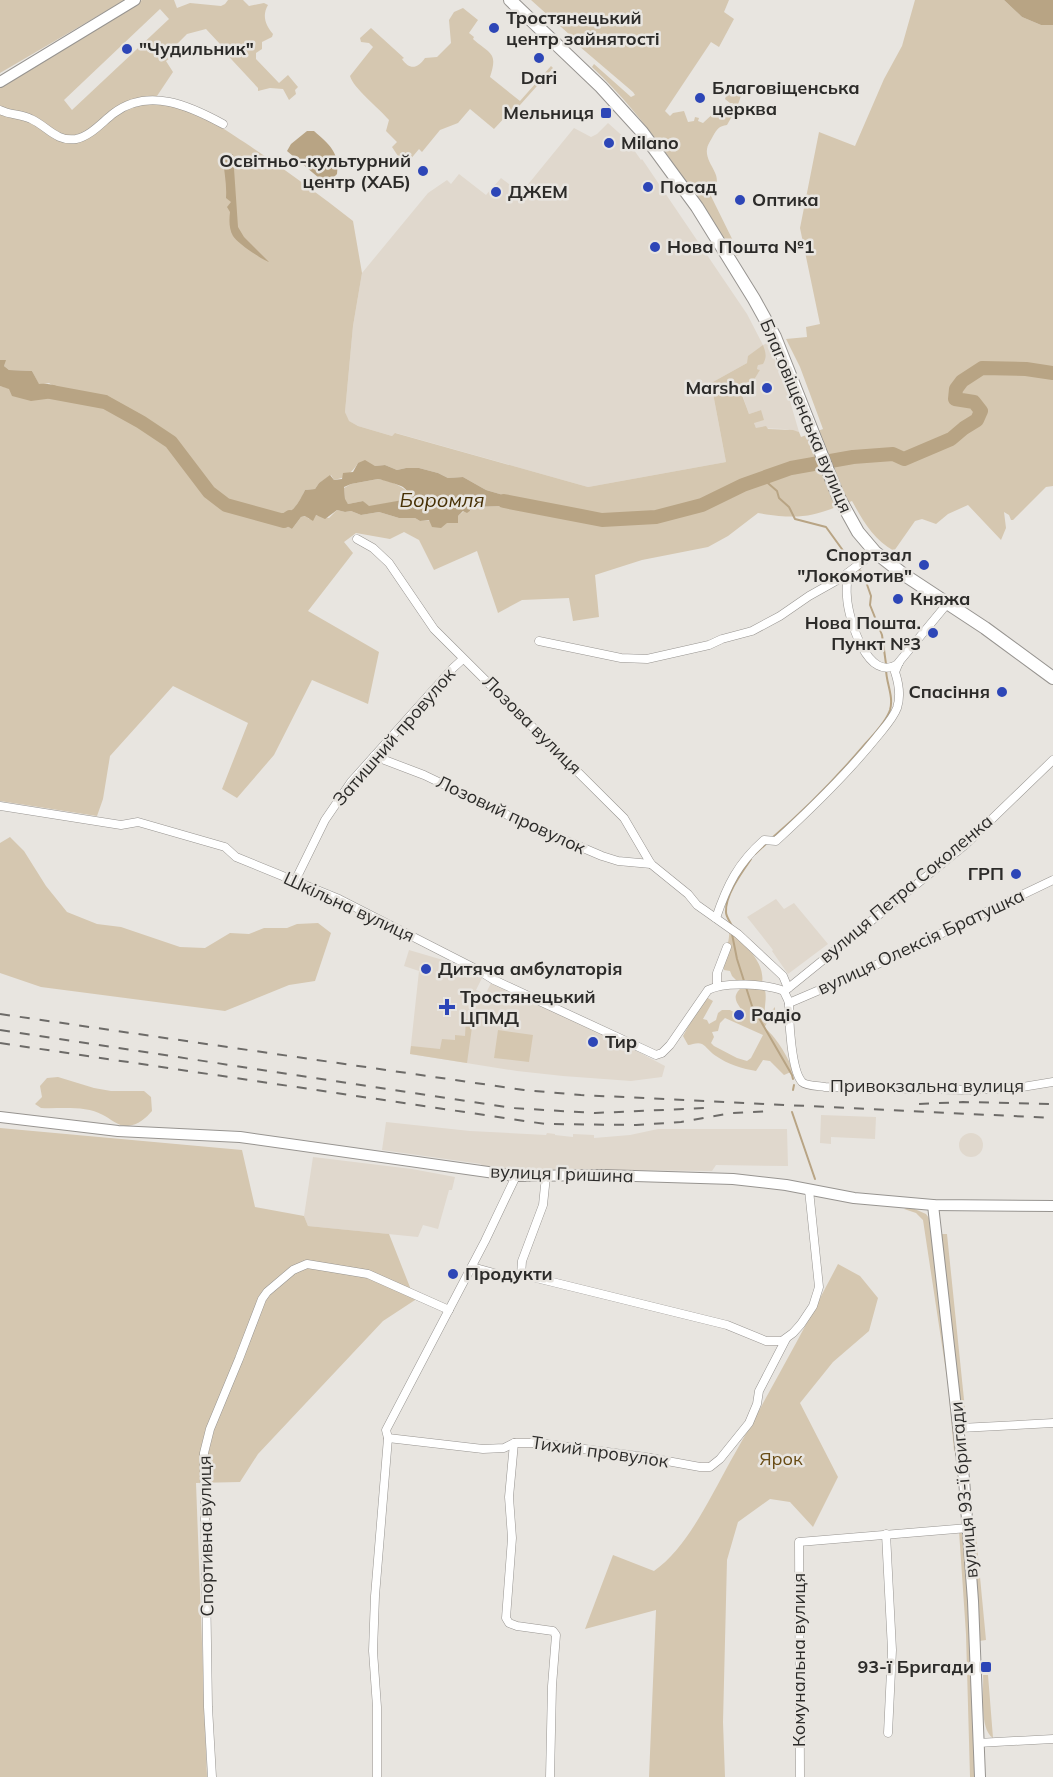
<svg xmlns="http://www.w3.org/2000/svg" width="1053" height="1777" font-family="Mulish,sans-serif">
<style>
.built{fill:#e0d8cd}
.green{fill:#d5c7b0;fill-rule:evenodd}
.water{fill:#b8a484;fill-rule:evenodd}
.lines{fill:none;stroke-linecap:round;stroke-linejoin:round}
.stream{stroke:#b8a484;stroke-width:2}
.river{stroke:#b8a484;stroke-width:14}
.street-casing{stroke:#979490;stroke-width:9}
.secondary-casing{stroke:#979490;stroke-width:12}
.primary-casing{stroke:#979490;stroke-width:14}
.street{stroke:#fff;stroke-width:8}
.secondary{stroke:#fff;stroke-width:10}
.primary{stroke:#fff;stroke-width:12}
.rail{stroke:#6d6b68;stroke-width:2;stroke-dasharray:10 10;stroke-linecap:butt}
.poi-dot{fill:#2d46b7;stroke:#e8e5e0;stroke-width:2}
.labels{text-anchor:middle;stroke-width:5;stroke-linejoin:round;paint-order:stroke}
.poi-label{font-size:18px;font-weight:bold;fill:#2c2b29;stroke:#e8e5e0;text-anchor:start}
.street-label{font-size:18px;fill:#2c2b29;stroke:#e8e5e0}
.park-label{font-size:18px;fill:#684b14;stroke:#e8e5e0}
.water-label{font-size:20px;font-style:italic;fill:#463005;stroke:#e8e5e0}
</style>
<rect width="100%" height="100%" fill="#e8e5e0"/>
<g class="built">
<path d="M608 123 627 140 641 160 642 159 747 314 763 345 767 343 783 377 799 432 785 429 756 428 754 423 761 410 749 414 742 394 746 383 754 380 760 370 757 369 758 365 747 363 711 383 726 462 588 487 396 433 392 436 358 426 348 421 345 412 353 326 362 273 428 193 447 180 451 184 459 174 486 195 501 178 521 193 574 128 591 137 597 134Z"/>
<path d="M776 899 784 909 794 903 828 944 788 974 772 951 773 950 747 917Z"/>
<path d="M409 950 443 960 482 978 476 990 481 992 478 999 482 1001 491 983 612 1038 665 1066 662 1077 631 1081 563 1076 517 1071 410 1054 419 971 404 966Z"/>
<path d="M821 1115 876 1117 875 1139 831 1137V1144L820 1143Z"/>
<path d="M386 1122 470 1131 546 1135 547 1133 555 1134V1135L573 1137V1134L594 1135V1138L630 1135 658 1129H787L788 1166 716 1165 712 1171 506 1169 482 1166 481 1164 382 1150Z"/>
<circle cx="971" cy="1145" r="12"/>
<path d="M313 1157 412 1169 455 1177 452 1190H449L438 1229 423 1225 418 1237 308 1226 304 1216Z"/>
</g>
<g class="green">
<path d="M0 0H125L0 73Z"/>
<path d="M142 0H174L177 8 190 3 221 6 225 4 228 0H243L249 6 264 3 268 5C262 15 265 25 273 34L272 37 262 42V49L256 53V59L279 83 288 75 298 87 295 90 296 94 289 100 283 89 270 88 258 91V88L219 46 220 44 206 29 187 34 177 44 185 53 179 56 175 55 166 61 173 72 157 96C126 99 114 108 91 127V135C114 116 134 101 165 104 194 107 221 127 244 142 281 167 318 193 353 221L362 273 353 326 345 412 349 421 358 426 392 436 395 433 588 487 726 462 711 383 747 363 748 356 763 345C766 353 767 357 763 364L758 365 757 369 760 370 754 380 746 383 749 392 742 395 749 414 761 410 764 420 754 423 756 428 766 426 768 429 793 430 799 432 801 437 823 429 800 367 786 339 807 337 806 327 820 324 800 228 819 132 855 146 884 79 902 46 915 0H1004L1022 17 1041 25H1053V486L1046 487 1013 520H1011L1009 515 1004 512 1006 528 1001 540 968 505 948 514 936 524 922 519 915 521 894 551C873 539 863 521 852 501 812 517 801 520 758 513L728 536 708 547 642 560 595 575 599 617 573 621 569 598 522 600 498 613 477 551 434 570 419 540 404 532 390 539 356 533 344 542 353 553 308 611 379 652 368 704 312 680 274 755 237 798 222 789 248 723 173 686 110 756 103 799 97 816 0 801V386L47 398 69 396 49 383 39 385 32 371 9 370 4 366 5 360H0V88ZM160 9 169 19 72 110 64 100ZM358 463 375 466 385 465 397 470 406 468H419L438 473 448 478 463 477 486 490 513 498 510 509 503 506 475 507 470 511H464C443 530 443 518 420 521L415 518H399L379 512 361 515 351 511 345 512 337 510 329 518 315 515 309 519 306 516 301 517 292 529 274 518C292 514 297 507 305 490L315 489 319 483 331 475 334 480C345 478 352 473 358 463Z"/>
<path d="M531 0H729L724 12 734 19 719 47 711 42 665 111 670 116 673 113 684 111 688 122 694 121 695 117 699 118 698 121 703 123 717 110 719 109 722 111 732 106 733 103H730L725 99 729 89 736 86 742 90C741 101 733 115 727 125 719 126 717 129 713 136 710 142 706 146 707 154 709 168 727 180 709 192L740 255 736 256C691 190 650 121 592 67L594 64 631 97 635 95 633 92 579 46 580 44Z"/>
<path d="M463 8 478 20 469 33 474 37 473 39C491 55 498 52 490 77L520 101 551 66 553 68 512 114 510 112 519 102 494 129 470 109 458 123 440 130 422 152 419 149 409 161 398 156 392 147 397 142 386 131 389 120C379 108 353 88 350 76L373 47 369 43 361 42 360 38 371 28 404 58 402 59C410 71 418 68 425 58L437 57 451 43 449 20 454 12Z"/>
<path d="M378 479C393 481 404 487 415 498L369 507 363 501 348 504 345 500 344 488 351 484Z"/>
<path d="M10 837 24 851 46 886 67 912 97 924 121 927 180 947 205 948 230 933 249 934 264 928H287L297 924 318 923 331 933 315 981 289 985 225 1011 41 987 0 973V843Z"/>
<path d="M729 928C742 942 766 962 762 983L738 982 732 976 730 971 724 970C722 956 731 942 729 928Z"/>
<path d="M742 987 765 990C767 999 764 1006 765 1015L767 1016 775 1007V1010L764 1028C774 1033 790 1060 793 1071L784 1075 770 1061 763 1060 756 1071C743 1069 727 1064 716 1056 711 1053 706 1046 702 1044 697 1042 692 1045 688 1045L683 1036 703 999 706 997 713 1001 703 1019 707 1020 709 1024 716 1020 718 1013 722 1010H730L745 1018C743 1006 727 1000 742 987ZM725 1018 763 1035 751 1058 747 1061 737 1058 714 1046 711 1043 714 1037 712 1032 718 1031 720 1023Z"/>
<path d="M466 1019 473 1020 467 1063 410 1054 411 1046 440 1049 442 1039 455 1040V1035L465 1036Z"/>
<path d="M498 1030 533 1035 529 1062 494 1058Z"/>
<path d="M58 1077 94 1088 111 1091H144L151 1097 152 1111C146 1118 138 1125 128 1126 119 1127 111 1119 103 1115 85 1105 60 1109 41 1108L35 1104 42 1097 40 1086 47 1078Z"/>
<path d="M0 1128 242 1150 255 1207 304 1216 308 1226 389 1234 415 1300 383 1321 258 1454 240 1482 196 1483 207 1777H0Z"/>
<path d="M910 1207 926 1214 931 1221 957 1449 954 1451 948 1385 923 1220 916 1213 904 1209Z"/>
<path d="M940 1234H947L966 1419H962Z"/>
<path d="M838 1264 860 1276 878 1298 869 1331 833 1362 800 1403 838 1477 813 1527 790 1502 770 1499 738 1522 727 1560 723 1722 725 1777H649L656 1610 585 1629 613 1555 654 1571C687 1548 710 1498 730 1462 767 1397 803 1331 838 1264Z"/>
<path d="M959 1531 966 1532 977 1777H970L966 1634Z"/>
<path d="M971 1535H976L986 1640 979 1641Z"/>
<path d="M983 1675H988L993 1738C979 1729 984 1691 983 1675Z"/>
</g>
<g class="water">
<path d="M1004 0H1053V25H1041L1022 17Z"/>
<path d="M307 131H314C329 144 340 153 337 174L333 178H319L287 151 291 144Z"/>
<path d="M228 154H233L238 227 244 237 269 262C261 259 237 243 233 236 229 229 229 220 230 212L227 207 231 202 226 198C227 184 224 172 223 158Z"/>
<path d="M0 360H6L4 366 9 370 32 371 39 384C52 383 61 386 69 396L31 401 12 396 9 389 0 386Z"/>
<path d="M365 460 375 466 385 465 397 470 406 468H419L438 473 448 478 463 477 486 490 513 498 521 504 518 509H510L502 506 475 507 467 513 463 511 458 516V523H447L441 528 432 527 429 520 420 521 415 518H399L379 512 361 515 351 511 345 512 337 510 325 519 316 515 313 521 305 516 301 517 292 529 273 518C292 515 297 506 305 490L315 489 319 483 330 475 334 480 342 479 343 473 353 472 358 463ZM378 479C384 480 399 485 403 487 407 490 410 495 414 498L369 506 363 501 348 504 345 499 344 487 351 484Z"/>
</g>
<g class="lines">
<g class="stream">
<path d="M762 478 777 491 779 498 789 507 795 519 826 527 847 556 855 564"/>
<path d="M858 569 863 573 871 596 870 605 882 635 886 664"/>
<path d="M772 838C806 809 837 777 866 743 874 734 886 722 890 710 894 696 886 683 886 669"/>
<path d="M755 854 768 842"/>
<path d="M732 926C730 921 726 917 726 912 725 895 742 872 751 859"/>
<path d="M732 934 737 959 752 1006 792 1075 793 1079"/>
<path d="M793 1090 794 1085"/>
<path d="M792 1112 815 1179"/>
</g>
<g class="river">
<path d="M51 392 105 402 141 422 171 442 209 492 226 505 284 521 290 517"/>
<path d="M504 501 602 520 656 517 702 505 743 485 791 468 853 457 893 454 904 459 951 439 964 428 977 420 981 411 974 402 955 399 956 389 962 381 982 368 1026 369 1053 373"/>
</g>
<defs>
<g id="street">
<path d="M0 110C10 115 21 114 31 119 47 126 56 142 76 139 91 136 103 121 114 113 149 87 190 106 223 124"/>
<path d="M357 539 373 548 389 563 434 629 624 818 651 864 688 894 697 905 738 934 783 976 788 988"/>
<path d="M848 573C847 581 846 589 847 597 848 618 868 686 899 663"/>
<path d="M539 641 621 658 647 659 709 645 722 639 752 631 780 616 809 596 841 578 875 552"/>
<path d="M374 756 424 775 522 822 602 856 618 861 651 864"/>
<path d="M0 806 121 825 138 822 225 847 236 857 339 899 478 970 494 980 656 1055 662 1053 670 1045 708 990C725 981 766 984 784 991 785 995 789 1000 789 1004 789 1020 791 1070 802 1082 806 1086 819 1086 825 1087L967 1090 1016 1088 1053 1082"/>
<path d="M295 881 325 820 351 782 453 668 463 659"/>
<path d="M716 918C727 885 738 863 764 840L776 841C812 808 846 775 876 738 883 729 893 719 897 708 901 696 899 684 895 672L899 662 947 604"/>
<path d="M717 985V973L727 947"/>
<path d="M786 990 965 845 1053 760"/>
<path d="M789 1003 857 974 1053 880"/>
<path d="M472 1267 512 1278 519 1274 524 1275 727 1325 766 1341H782L793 1333 801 1324 813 1306 819 1287 809 1190"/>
<path d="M521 1275 522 1261 543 1205 546 1176"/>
<path d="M960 1428 1053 1423"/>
<path d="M388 1438 483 1449 504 1448 514 1443H539L645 1457 700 1467H710L720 1459 749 1423 757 1404 759 1391 786 1339"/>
<path d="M514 1443 509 1497 512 1538 506 1618 509 1623 517 1626 553 1631 556 1635 552 1686 550 1777"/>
<path d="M886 1534 892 1650 888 1733"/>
<path d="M978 1743 1053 1739"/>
<path d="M212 1777 208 1707 204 1453 210 1429 239 1359 262 1299 267 1292 293 1270 307 1264 368 1274 449 1310"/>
<path d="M377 1777V1707L373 1651 375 1596 388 1438 386 1430 485 1241 516 1176"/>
<path d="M800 1777 799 1542 968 1528"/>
</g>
<g id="secondary">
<path d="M0 82 135 0"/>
<path d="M0 1117 118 1131 240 1137 516 1176 602 1175 733 1179 786 1185 854 1198 933 1205 1053 1206"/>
<path d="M933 1205 964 1479 973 1601 980 1777"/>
</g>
<path id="primary" d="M510 0 601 87 642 132 697 207 754 299 775 337 838 496 858 532 875 552 903 574 985 628 1053 678"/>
</defs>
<use href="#street" class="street-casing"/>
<use href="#secondary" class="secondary-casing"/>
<use href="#primary" class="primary-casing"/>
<use href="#street" class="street"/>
<use href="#secondary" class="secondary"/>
<use href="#primary" class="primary"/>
<g class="rail">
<path d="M0 1014 524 1090 581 1095 1053 1118"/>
<path d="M0 1030 512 1108 595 1113 706 1108"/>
<path d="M0 1043 545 1124 636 1125 681 1122 731 1113 773 1111"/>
<path d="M919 1104 963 1102 1053 1104"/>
</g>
</g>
<g class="poi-dot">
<circle cx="494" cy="28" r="6"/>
<circle cx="127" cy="49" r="6"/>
<circle cx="539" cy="58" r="6"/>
<circle cx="700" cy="98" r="6"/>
<rect x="600" y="107" width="12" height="12" rx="3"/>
<circle cx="609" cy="143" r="6"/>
<circle cx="423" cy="171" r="6"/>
<circle cx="648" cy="187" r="6"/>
<circle cx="496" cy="192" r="6"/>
<circle cx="740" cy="200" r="6"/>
<circle cx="655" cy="247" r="6"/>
<circle cx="767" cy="388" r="6"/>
<circle cx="924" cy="565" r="6"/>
<circle cx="898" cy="599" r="6"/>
<circle cx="933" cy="633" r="6"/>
<circle cx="1002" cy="692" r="6"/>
<circle cx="1016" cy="874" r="6"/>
<circle cx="426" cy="969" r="6"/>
<path d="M444 998h6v6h6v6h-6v6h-6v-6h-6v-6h6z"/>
<circle cx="739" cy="1015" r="6"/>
<circle cx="593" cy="1042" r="6"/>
<circle cx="453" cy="1274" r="6"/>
<rect x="980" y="1661" width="12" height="12" rx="3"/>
</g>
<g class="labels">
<g class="poi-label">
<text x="506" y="24">Тростянецький<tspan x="506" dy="21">центр зайнятості</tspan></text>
<text x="139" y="55">"Чудильник"</text>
<text x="539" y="84" text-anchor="middle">Dari</text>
<text x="712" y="94">Благовіщенська<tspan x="712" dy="21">церква</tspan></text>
<text x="594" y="119" text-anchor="end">Мельниця</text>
<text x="621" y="149">Milano</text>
<text x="411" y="167" text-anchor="end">Освітньо-культурний<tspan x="411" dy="21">центр (ХАБ)</tspan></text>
<text x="660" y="193">Посад</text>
<text x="508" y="198">ДЖЕМ</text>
<text x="752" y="206">Оптика</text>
<text x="667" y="253">Нова Пошта №1</text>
<text x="755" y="394" text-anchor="end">Marshal</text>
<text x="912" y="561" text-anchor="end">Спортзал<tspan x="912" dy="21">"Локомотив"</tspan></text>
<text x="910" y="605">Княжа</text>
<text x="921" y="629" text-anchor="end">Нова Пошта.<tspan x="921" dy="21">Пункт №3</tspan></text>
<text x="990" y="698" text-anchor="end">Спасіння</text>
<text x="1004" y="880" text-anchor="end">ГРП</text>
<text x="438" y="975">Дитяча амбулаторія</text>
<text x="460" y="1003">Тростянецький<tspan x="460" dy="21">ЦПМД</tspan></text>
<text x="751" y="1021">Радіо</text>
<text x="605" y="1048">Тир</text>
<text x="465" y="1280">Продукти</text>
<text x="974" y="1673" text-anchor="end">93-ї Бригади</text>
</g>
<g class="street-label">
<text transform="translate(806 416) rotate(67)" y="6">Благовіщенська вулиця</text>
<text transform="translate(532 725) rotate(45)" y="6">Лозова вулиця</text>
<text transform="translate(394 737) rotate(-49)" y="6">Затишний провулок</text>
<text transform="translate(511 815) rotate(25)" y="6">Лозовий провулок</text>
<text transform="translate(906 889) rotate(-40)" y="6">вулиця Петра Соколенка</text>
<text transform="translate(349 907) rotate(25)" y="6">Шкільна вулиця</text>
<text transform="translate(921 942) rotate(-25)" y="6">вулиця Олексія Братушка</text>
<text x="927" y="1092">Привокзальна вулиця</text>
<text transform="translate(562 1174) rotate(2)" y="6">вулиця Гришина</text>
<text transform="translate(600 1452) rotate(8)" y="6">Тихий провулок</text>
<text transform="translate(964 1490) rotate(-95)" y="6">вулиця 93-ї бригади</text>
<text transform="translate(206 1536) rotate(-91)" y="6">Спортивна вулиця</text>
<text transform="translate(799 1660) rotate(-90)" y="6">Комунальна вулиця</text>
</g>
<g class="park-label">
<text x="781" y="1465">Ярок</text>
</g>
<g class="water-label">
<text x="442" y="507">Боромля</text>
</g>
</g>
</svg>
